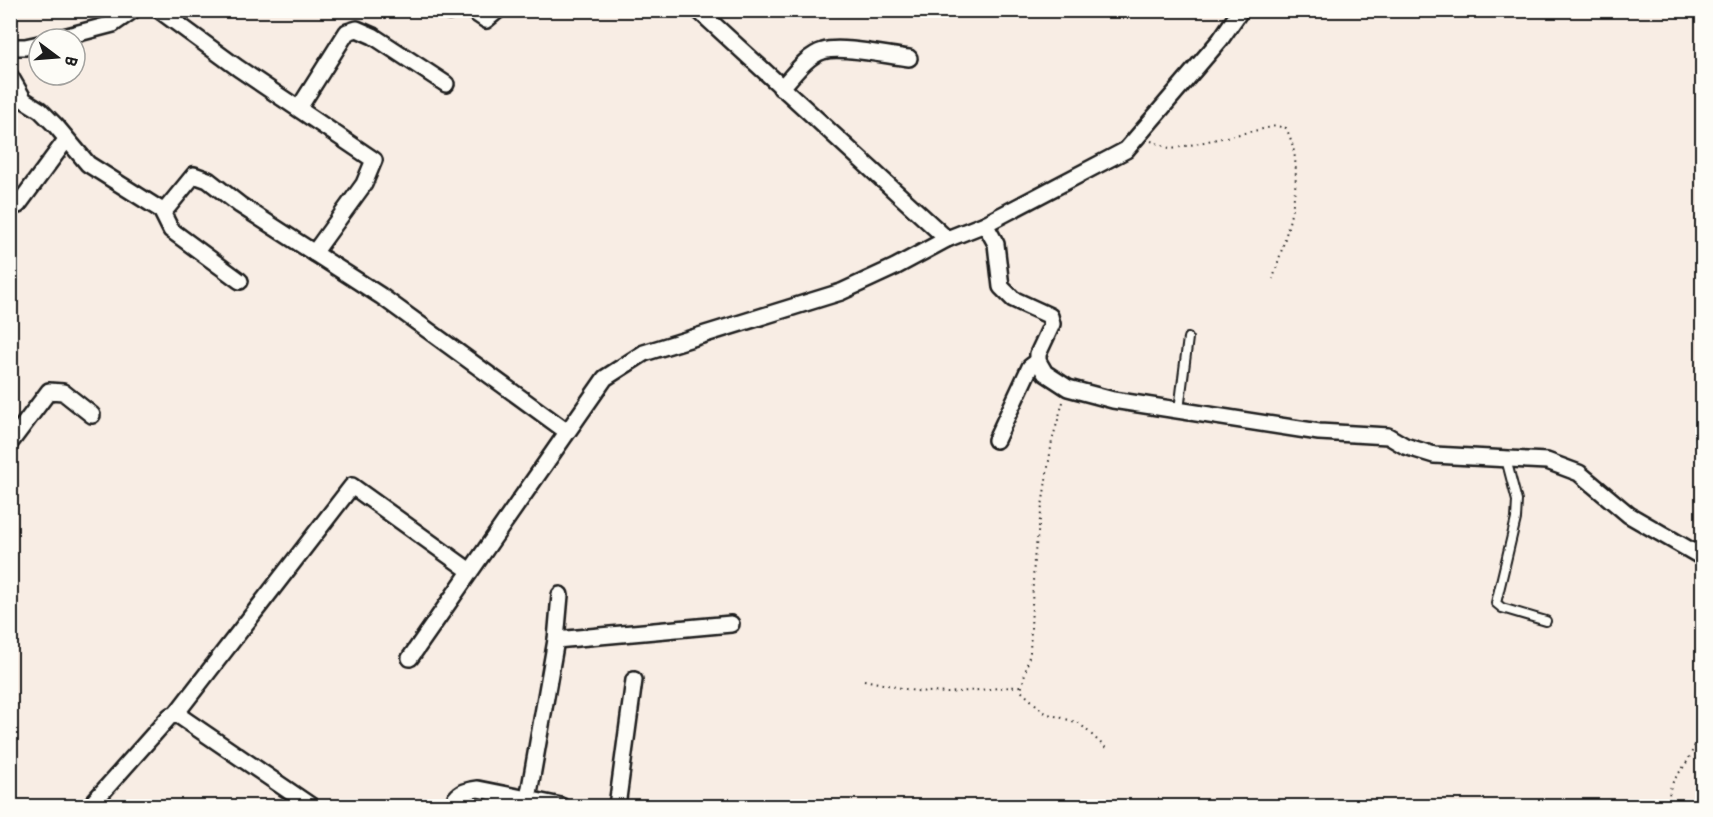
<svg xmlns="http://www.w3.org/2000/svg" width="1713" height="817" font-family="Pangolin,sans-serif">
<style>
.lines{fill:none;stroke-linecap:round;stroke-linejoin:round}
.lane-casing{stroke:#1c1c1c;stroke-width:12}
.street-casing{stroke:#1c1c1c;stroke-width:20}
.path{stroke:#1c1c1c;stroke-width:2;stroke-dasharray:1.5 4.5;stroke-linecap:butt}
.lane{stroke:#fdfcf7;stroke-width:8}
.street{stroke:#fdfcf7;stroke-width:15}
</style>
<rect width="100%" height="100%" fill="#f8ede4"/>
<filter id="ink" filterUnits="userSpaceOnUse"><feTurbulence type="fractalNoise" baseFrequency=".0167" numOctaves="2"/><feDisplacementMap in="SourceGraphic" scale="12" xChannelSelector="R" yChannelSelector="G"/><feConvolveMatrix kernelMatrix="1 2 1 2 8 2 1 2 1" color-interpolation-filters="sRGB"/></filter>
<g filter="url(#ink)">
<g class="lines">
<defs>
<g id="lane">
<path d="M1179 410 1188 338"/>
<path d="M1506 459 1517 501 1516 519 1496 603 1502 608 1546 621"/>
</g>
<g id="street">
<path d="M159 10 238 68 374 160 364 184 314 253"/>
<path d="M471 10 486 20 498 10"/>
<path d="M698 10 947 239"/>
<path d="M449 12 451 10"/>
<path d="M56 39 113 24 133 10"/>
<path d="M10 47H25L39 44"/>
<path d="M10 76 24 100 40 110 56 126 88 164 161 210 167 208 194 175 208 180 240 205 381 296 566 431"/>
<path d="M781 88C793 76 806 56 823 51 841 45 889 56 909 58"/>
<path d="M299 108 347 32 357 29 373 36 446 84"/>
<path d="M18 205 66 140"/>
<path d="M161 210 171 230 240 281"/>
<path d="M985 224 996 244 1001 287 1013 299 1050 316 1052 324 1038 354V361L1045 373 1068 388 1113 400 1319 432 1388 436 1405 446 1434 455 1547 461 1579 473 1629 515 1702 557"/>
<path d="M996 440 1030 367 1038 361"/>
<path d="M10 443 49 391 63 392 92 415"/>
<path d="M556 640 731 624"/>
<path d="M410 658 605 378 644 353 841 292 895 267 947 239 985 224 1126 150 1220 40 1241 10"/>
<path d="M175 715 352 486 470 571"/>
<path d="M528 799 556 640 560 595"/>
<path d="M90 806 170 716 178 715 311 806"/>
<path d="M452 806C456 793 464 791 478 789L561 806"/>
<path d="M617 806 634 680"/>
</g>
</defs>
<use href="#lane" class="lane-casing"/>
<use href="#street" class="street-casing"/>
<g class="path">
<path d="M1151 141 1172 149 1276 126 1286 128C1309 173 1286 234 1273 279"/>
<path d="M1063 402 1052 441 1034 559 1030 652 1021 691 1045 713 1079 723 1108 750"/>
<path d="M864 680 915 691 947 693 1021 686"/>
<path d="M1672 806C1663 786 1679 776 1688 760 1693 750 1697 740 1702 730"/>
</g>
<use href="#lane" class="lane"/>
<use href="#street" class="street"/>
</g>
</g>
<rect width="1713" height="817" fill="none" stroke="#fdfcf7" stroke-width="36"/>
<rect x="18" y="18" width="1677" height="781" fill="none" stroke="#1c1c1c" stroke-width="2" filter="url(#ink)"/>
<g transform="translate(57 57) rotate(106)"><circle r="28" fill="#fdfcf7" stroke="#a3a29f" stroke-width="1.5"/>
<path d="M0-4.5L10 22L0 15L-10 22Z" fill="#1c1c1c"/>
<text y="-9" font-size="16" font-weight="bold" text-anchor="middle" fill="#1c1c1c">B</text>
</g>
</svg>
